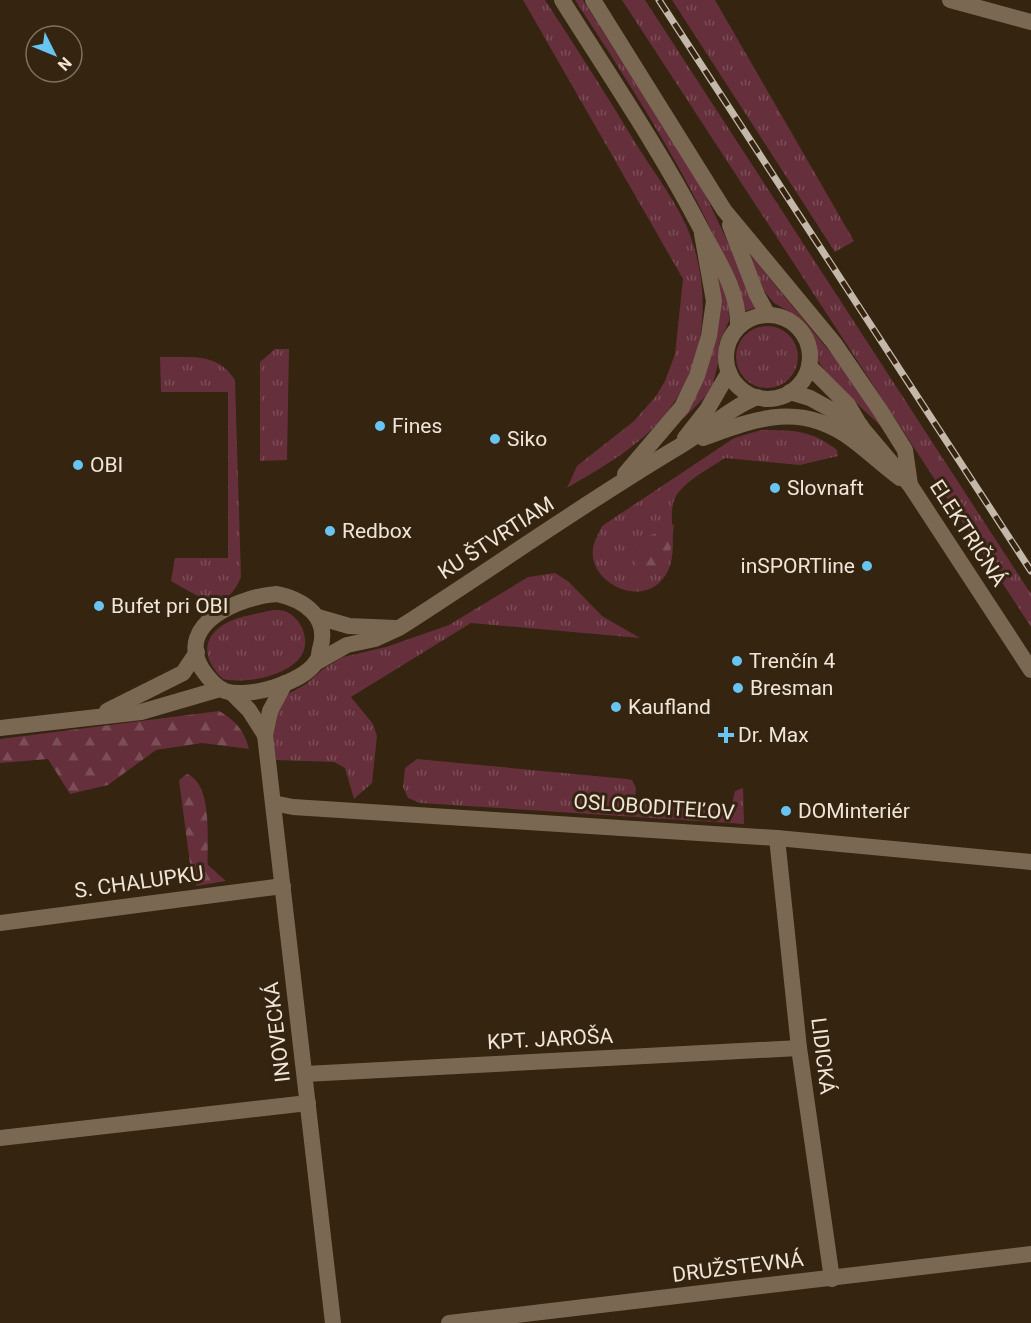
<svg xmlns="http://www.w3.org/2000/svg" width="1031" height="1323" font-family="Roboto,sans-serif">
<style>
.grass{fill:url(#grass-tufts)}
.forest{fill:url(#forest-firs)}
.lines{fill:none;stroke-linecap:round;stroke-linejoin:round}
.minor{stroke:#7b6852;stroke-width:16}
.tertiary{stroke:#7b6852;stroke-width:16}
.secondary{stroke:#7b6852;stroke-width:16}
.rail-casing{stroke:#c4b8aa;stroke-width:7}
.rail{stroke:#342410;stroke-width:4.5;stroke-dasharray:14;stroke-linecap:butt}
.poi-dot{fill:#68c4f0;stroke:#342410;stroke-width:2}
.labels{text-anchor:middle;stroke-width:6;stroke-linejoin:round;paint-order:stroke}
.poi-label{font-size:21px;fill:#efe5d8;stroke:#342410;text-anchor:start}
.street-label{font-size:21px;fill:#efe5d8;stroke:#342410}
</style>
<defs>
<pattern id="grass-tufts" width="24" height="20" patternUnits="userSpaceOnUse" patternTransform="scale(1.5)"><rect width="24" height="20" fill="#652f3c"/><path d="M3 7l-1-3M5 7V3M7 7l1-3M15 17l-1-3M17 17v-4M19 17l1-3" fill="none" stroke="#7b4d57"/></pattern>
<pattern id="forest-firs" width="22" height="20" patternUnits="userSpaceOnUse" patternTransform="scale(1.5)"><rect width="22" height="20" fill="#652f3c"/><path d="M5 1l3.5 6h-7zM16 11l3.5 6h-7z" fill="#7b4d57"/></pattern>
</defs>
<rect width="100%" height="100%" fill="#342410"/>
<g class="grass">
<path d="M523 0H545C575 46 605 92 633 139 650 167 672 195 686 225 712 286 709 357 668 411 642 445 603 467 567 488L577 466 634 421 656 396 665 381 675 354 683 279Z"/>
<path d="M575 0H583L703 190 759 307 745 311C705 199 640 100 575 0Z"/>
<path d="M622 0H645L1031 594V627Z"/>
<path d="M672 0H715L854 241 835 252Z"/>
<path d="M748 252 844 369 887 432 831 379 818 361 810 330 797 316 774 303 764 291Z"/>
<path d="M718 278 728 295 729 321 719 344 718 364 711 391 684 418 681 416Z"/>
<circle cx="767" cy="357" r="31"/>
<path d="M275 349H289L287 460 260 461V362Z"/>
<path d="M160 357C189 358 217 351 235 380L241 577C225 617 199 597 171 581L175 558H228V392H161Z"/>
<path d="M761 430C794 430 811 430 837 450L838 456 800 465 725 458C709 469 684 481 675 498 665 519 684 559 660 582 636 606 588 581 593 548 594 541 599 533 602 526L734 438Z"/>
<path d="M555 573 569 582 602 616 640 638 471 623 351 697 373 724 377 736 372 783 354 799 345 768 334 762 276 760 272 732 276 709 286 695 306 684 323 669 343 657 386 647 449 625 528 577Z"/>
<path d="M273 610C277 610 283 610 287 612 304 620 312 646 298 660 282 677 245 684 223 679 205 663 199 640 223 625 236 616 258 614 273 610Z"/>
<path d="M417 759 627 779 632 780 636 788 635 803 730 812 735 791 743 788 744 824 420 803 408 798 403 787 405 768Z"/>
</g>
<g class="forest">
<path d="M674 524C671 552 672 567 641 574L635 570 641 540Z"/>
<path d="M219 711C236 721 244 730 249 749L202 743 156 750 108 785 70 794 48 759 0 763V739Z"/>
<path d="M187 774C213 784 207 840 208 865L226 881 197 886 192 879 179 780Z"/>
</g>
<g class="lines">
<g class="minor">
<path d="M285 683 270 711 265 735 333 1323"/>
<path d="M233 694 249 710 265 735"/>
<path d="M273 803 293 807 777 838 1031 862"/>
<path d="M777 838 799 1048 832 1279"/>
<path d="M0 923 283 886"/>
<path d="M305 1074 799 1048"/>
<path d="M0 1138 308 1103"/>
<path d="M449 1323 1031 1254"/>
</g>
<g class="tertiary">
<path d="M950 0 1031 22"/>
<path d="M685 438 707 410 729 372"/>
<path d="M703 438C757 418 801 401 853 440 869 452 884 466 900 478"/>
<path d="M625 474 682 407 697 376 709 336 714 301 702 234"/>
<path d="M277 594C305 600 330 618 320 649 319 653 319 659 316 662 302 683 248 699 225 691 215 687 208 678 202 669 174 623 242 596 277 594Z"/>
<path d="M318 617 349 626 395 628"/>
<path d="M317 662 347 645 375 639 399 628C493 568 584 503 680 446 707 430 728 409 757 397"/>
<path d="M107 711 183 673 197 652"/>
<path d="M0 728 141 712 220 689"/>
</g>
<g class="secondary">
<path d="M562 0C609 75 659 148 700 227 717 260 739 289 738 327"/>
<path d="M593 0 724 210 834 343 880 410 905 450 910 485"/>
<path d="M730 225 757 295 768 315"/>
<circle cx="768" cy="357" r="42"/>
<path d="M809 366 848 405 861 427 910 485 1031 670"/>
<path d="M790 392 810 398 861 426"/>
</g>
<defs>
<path id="rail" d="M659 0 1031 571"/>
</defs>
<use href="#rail" class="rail-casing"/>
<use href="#rail" class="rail"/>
</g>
<g class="poi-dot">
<circle cx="380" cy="426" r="6"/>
<circle cx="495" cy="439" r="6"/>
<circle cx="78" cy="465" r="6"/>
<circle cx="775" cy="488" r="6"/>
<circle cx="330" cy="531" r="6"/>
<circle cx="867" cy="566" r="6"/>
<circle cx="99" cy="606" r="6"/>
<circle cx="737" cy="661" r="6"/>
<circle cx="738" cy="688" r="6"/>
<circle cx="616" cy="707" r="6"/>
<path d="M723 726h6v6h6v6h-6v6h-6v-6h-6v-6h6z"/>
<circle cx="786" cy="811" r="6"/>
</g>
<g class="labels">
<g class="poi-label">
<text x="392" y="433">Fines</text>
<text x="507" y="446">Siko</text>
<text x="90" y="472">OBI</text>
<text x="787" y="495">Slovnaft</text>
<text x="342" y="538">Redbox</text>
<text x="855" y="573" text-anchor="end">inSPORTline</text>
<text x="111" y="613">Bufet pri OBI</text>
<text x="749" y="668">Trenčín 4</text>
<text x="750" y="695">Bresman</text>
<text x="628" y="714">Kaufland</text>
<text x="738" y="742">Dr. Max</text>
<text x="798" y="818">DOMinteriér</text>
</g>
<g class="street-label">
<text transform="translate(968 533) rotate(57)" y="7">ELEKTRIČNÁ</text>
<text transform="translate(496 538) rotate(-33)" y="7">KU ŠTVRTIAM</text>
<text transform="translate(654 807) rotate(4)" y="7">OSLOBODITEĽOV</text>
<text transform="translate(139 882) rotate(-8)" y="7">S. CHALUPKU</text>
<text transform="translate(277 1032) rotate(-97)" y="7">INOVECKÁ</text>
<text transform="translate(550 1039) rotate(-3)" y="7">KPT. JAROŠA</text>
<text transform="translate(823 1056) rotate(83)" y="7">LIDICKÁ</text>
<text transform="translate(738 1267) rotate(-7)" y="7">DRUŽSTEVNÁ</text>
</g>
</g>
<g transform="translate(54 54) rotate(133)"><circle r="28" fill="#342410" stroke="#7f7160" stroke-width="1.5"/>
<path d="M0-4.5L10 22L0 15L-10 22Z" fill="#68c4f0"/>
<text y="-9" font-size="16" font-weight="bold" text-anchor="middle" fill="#efe5d8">N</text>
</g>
</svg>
